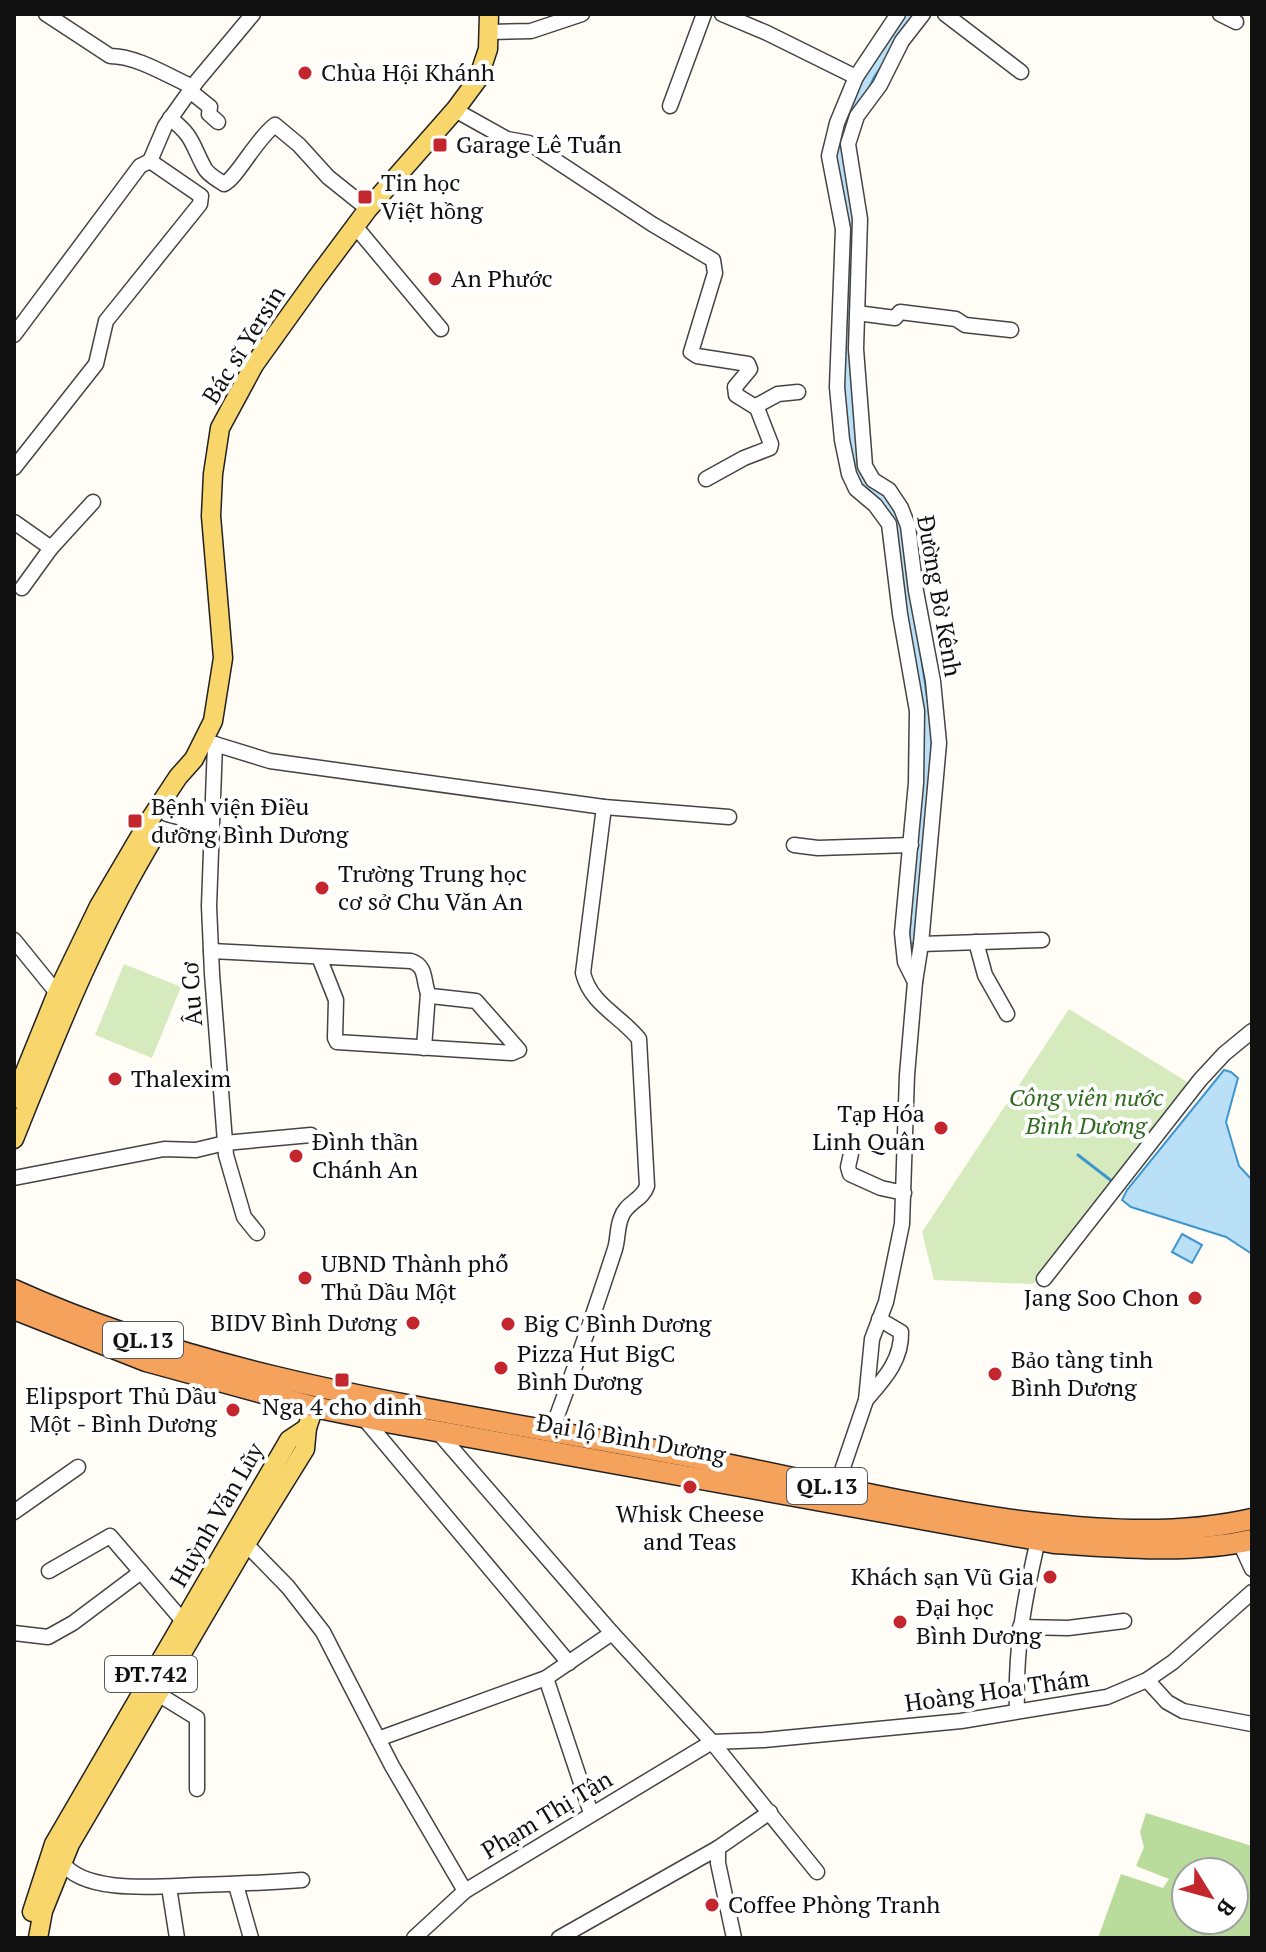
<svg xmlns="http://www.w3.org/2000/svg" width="1266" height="1952" font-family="'PT Serif',serif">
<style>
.green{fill:#d5ebbd}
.forest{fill:#b9dc9c;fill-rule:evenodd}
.water{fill:#b9e0f7;stroke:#3f96cf;stroke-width:2}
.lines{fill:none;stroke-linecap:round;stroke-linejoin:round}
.stream{stroke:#3f96cf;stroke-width:3}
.minor-casing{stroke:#444;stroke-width:17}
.major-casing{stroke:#222;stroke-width:21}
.highway-casing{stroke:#222;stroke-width:23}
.minor{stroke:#fff;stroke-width:14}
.major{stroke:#f9d66b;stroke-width:18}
.highway{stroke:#f5a25d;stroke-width:20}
.poi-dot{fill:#c4262e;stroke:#fff;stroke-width:3}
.labels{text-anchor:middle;stroke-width:8;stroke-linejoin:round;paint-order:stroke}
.shield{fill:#fff;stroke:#585858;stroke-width:2}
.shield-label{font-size:22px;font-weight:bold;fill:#111}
.poi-label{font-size:24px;fill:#111;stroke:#fff;text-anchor:start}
.street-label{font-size:24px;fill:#111;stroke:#fff}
.park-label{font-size:24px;font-style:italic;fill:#2f6b1f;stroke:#fff}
</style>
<rect width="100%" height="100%" fill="#fffdf5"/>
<g class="green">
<path d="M124 964 181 987 152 1058 95 1035Z"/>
<path d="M1069 1009 1197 1088 1033 1284 934 1280 922 1232Z"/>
</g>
<path class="forest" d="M1146 1813 1252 1846V1938H1098L1121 1874 1163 1888 1169 1879 1136 1866 1144 1847 1140 1832ZM1186 1872H1234V1920H1186Z"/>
<g class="water">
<path d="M906 14H917L874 77 847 135 856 234 851 338 857 449 901 520 931 725 932 757 916 943 909 944 919 801 892 522 858 480 851 460 844 415 835 149C849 93 872 59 906 14Z"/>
<path d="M1224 1070 1231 1072 1238 1078 1226 1122 1239 1166 1252 1180V1254L1226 1237 1131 1207 1122 1200 1127 1190Z"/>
<path d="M1182 1234 1202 1245 1192 1263 1172 1252Z"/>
</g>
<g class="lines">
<path class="stream" d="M1078 1155 1113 1182"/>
<defs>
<g id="minor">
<path d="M46 14 110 56C137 56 168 76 193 87"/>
<path d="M722 14 767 33 856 77"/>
<path d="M945 14 1021 72"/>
<path d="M1220 14 1236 22"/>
<path d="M490 32 531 31 582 14"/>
<path d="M190 91 210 107 209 114 218 122"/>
<path d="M670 106 704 14"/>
<path d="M455 110 507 139 529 143 652 224 713 260 715 273 691 352 697 356 748 364 750 369 735 387 736 395 757 408 771 444 770 448 744 458 706 479"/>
<path d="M170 118C194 137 191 143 204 167 207 174 218 180 224 184 237 178 256 139 275 125L299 145 328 177 368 209"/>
<path d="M150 161 165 126 197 81 253 14"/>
<path d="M355 226 441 329"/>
<path d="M857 313 895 318 900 312 956 319 965 325 1011 330"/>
<path d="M14 335 140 166 150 161"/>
<path d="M756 406 778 394 798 392"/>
<path d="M14 468 96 364 106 321 200 204 201 196 150 161"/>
<path d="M14 522 51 548"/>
<path d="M22 588 51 548 93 502"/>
<path d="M205 741 270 761 604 807 729 817"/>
<path d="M215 744 209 906 212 974 226 1155 244 1217 257 1233"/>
<path d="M167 814 212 826"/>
<path d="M794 845 818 848 911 845"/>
<path d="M14 940 57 993"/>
<path d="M976 942 985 975 1007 1014"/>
<path d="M921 944 1042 940"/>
<path d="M211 951 411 961C427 966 423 981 428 993L431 996 476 1001 519 1050 512 1053 337 1042 335 1038 336 1000 319 957"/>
<path d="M915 982 921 944 939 743 933 681 916 591 908 526 901 508 889 490 873 480 865 466 856 349 860 219 848 144 857 116 880 85 902 41 923 14"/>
<path d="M424 1048 428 993"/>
<path d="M852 1149 848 1167 850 1174 881 1188 904 1193"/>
<path d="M14 1178 164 1149 196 1150 225 1143 311 1135"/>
<path d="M1044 1279 1200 1080 1224 1054 1252 1031"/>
<path d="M866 1400C884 1379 902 1360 901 1332L879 1319"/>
<path d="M362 1416 569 1663"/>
<path d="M437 1431 612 1633 712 1742 817 1872"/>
<path d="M551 1432C574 1371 595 1310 615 1249 618 1239 617 1228 621 1218 626 1202 642 1201 647 1186L639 1039C620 1015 591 1005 583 973L604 807"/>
<path d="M836 1488 866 1400 872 1339 886 1302 902 1224 907 1075 915 982 905 962 902 933 916 783 917 711 900 614 889 524 875 505 856 489 849 474 842 440 837 387 843 229 829 156 837 123 856 77 898 14"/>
<path d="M14 1512 78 1467"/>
<path d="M1240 1543 1252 1569"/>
<path d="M246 1544 288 1587 323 1632 392 1766 465 1891"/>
<path d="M49 1571 110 1536 183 1621"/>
<path d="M1020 1627 1068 1628 1124 1621"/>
<path d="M14 1633 48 1637 73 1623 141 1572"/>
<path d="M546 1678 591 1813"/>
<path d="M1147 1680 1167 1702 1183 1711 1252 1724"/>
<path d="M158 1694 197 1718V1789"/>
<path d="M1017 1711C1015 1649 1024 1600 1038 1540"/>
<path d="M378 1739 546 1678 612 1633"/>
<path d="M62 1862C84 1895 162 1886 197 1885 232 1884 266 1883 302 1880"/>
<path d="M236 1885 251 1938"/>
<path d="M169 1887 177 1938"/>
<path d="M414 1938 465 1891 712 1742 764 1740 961 1721 1107 1697 1147 1680 1173 1662 1252 1592"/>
<path d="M559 1938 718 1848"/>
<path d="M734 1938 718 1863V1848L770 1812"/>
</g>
<g id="major">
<path d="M14 1099 57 993 99 906 149 821 178 777 194 759 213 721 223 658 211 516 213 474 220 428 254 365 315 280 368 209 455 110 478 79 488 49 489 14"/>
<path d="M14 1139C57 1032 96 932 157 832"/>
<path d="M32 1912 54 1844 289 1440 307 1428"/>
<path d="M38 1938 43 1911 70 1844 246 1544 305 1449 307 1428 314 1407"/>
</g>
<g id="highway">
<path d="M14 1290C226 1386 460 1412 686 1456 795 1477 902 1504 1011 1520 1091 1530 1173 1537 1252 1519"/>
<path d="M14 1309 146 1361 314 1407 392 1423 1054 1543C1119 1547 1188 1554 1252 1540"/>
</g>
</defs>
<use href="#minor" class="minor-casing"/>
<use href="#major" class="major-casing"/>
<use href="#highway" class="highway-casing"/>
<use href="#minor" class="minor"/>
<use href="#major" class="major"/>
<use href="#highway" class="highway"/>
</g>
<g class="poi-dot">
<circle cx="305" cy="73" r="8"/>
<rect x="432" y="137" width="16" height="16" rx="4"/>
<rect x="357" y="189" width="16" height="16" rx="4"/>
<circle cx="435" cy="279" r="8"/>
<rect x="127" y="813" width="16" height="16" rx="4"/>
<circle cx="322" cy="888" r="8"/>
<circle cx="115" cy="1079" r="8"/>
<circle cx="941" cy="1128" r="8"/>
<circle cx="296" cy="1156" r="8"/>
<circle cx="305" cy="1278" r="8"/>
<circle cx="1195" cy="1298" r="8"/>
<circle cx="413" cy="1323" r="8"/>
<circle cx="508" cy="1324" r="8"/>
<circle cx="501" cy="1368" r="8"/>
<circle cx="995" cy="1374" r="8"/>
<rect x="334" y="1372" width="16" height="16" rx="4"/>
<circle cx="233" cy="1410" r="8"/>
<circle cx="690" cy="1487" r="8"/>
<circle cx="1050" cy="1577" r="8"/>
<circle cx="900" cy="1622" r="8"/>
<circle cx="712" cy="1905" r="8"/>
</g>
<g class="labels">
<g class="shield">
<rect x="103" y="1322" width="80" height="36" rx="6"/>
<rect x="787" y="1468" width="80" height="36" rx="6"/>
<rect x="105" y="1656" width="92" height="36" rx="6"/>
</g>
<g class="shield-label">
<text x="143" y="1348">QL.13</text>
<text x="827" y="1494">QL.13</text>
<text x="151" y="1682">ĐT.742</text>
</g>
<g class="poi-label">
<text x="321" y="81">Chùa Hội Khánh</text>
<text x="456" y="153">Garage Lê Tuấn</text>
<text x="381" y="191">Tin học<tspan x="381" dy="28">Việt hồng</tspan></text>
<text x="451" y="287">An Phước</text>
<text x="151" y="815">Bệnh viện Điều<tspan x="151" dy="28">dưỡng Bình Dương</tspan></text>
<text x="338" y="882">Trường Trung học<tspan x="338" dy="28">cơ sở Chu Văn An</tspan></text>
<text x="131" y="1087">Thalexim</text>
<text x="925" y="1122" text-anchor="end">Tạp Hóa<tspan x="925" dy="28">Linh Quân</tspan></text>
<text x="312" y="1150">Đình thần<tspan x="312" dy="28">Chánh An</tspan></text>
<text x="321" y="1272">UBND Thành phố<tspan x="321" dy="28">Thủ Dầu Một</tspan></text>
<text x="1179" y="1306" text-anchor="end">Jang Soo Chon</text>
<text x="397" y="1331" text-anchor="end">BIDV Bình Dương</text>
<text x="524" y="1332">Big C Bình Dương</text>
<text x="517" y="1362">Pizza Hut BigC<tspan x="517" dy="28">Bình Dương</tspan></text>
<text x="1011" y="1368">Bảo tàng tỉnh<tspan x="1011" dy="28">Bình Dương</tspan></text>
<text x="217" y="1404" text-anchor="end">Elipsport Thủ Dầu<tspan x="217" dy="28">Một - Bình Dương</tspan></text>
<text x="342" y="1415" text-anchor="middle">Nga 4 cho dinh</text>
<text x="690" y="1522" text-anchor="middle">Whisk Cheese<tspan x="690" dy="28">and Teas</tspan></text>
<text x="1034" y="1585" text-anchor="end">Khách sạn Vũ Gia</text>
<text x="916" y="1616">Đại học<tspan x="916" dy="28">Bình Dương</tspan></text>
<text x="728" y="1913">Coffee Phòng Tranh</text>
</g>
<g class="street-label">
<text transform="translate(244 345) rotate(-58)" y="8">Bác sĩ Yersin</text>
<text transform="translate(939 596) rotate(80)" y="8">Đường Bờ Kênh</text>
<text transform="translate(192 994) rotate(-94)" y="8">Âu Cơ</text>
<text transform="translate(631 1439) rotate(10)" y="8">Đại lộ Bình Dương</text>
<text transform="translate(217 1515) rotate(-60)" y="8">Huỳnh Văn Lũy</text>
<text transform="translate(997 1691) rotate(-8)" y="8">Hoàng Hoa Thám</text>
<text transform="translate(547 1815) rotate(-31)" y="8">Phạm Thị Tân</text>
</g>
<g class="park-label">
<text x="1086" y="1106">Công viên nước<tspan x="1086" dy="28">Bình Dương</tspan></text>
</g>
</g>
<rect width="1266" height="1952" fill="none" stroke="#111111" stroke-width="32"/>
<g transform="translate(1210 1896) rotate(127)"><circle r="38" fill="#ffffff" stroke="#a0a0a0" stroke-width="2"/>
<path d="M0-6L14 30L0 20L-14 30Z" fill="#c4262e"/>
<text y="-12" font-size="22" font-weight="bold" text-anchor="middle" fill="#111111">B</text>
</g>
</svg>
